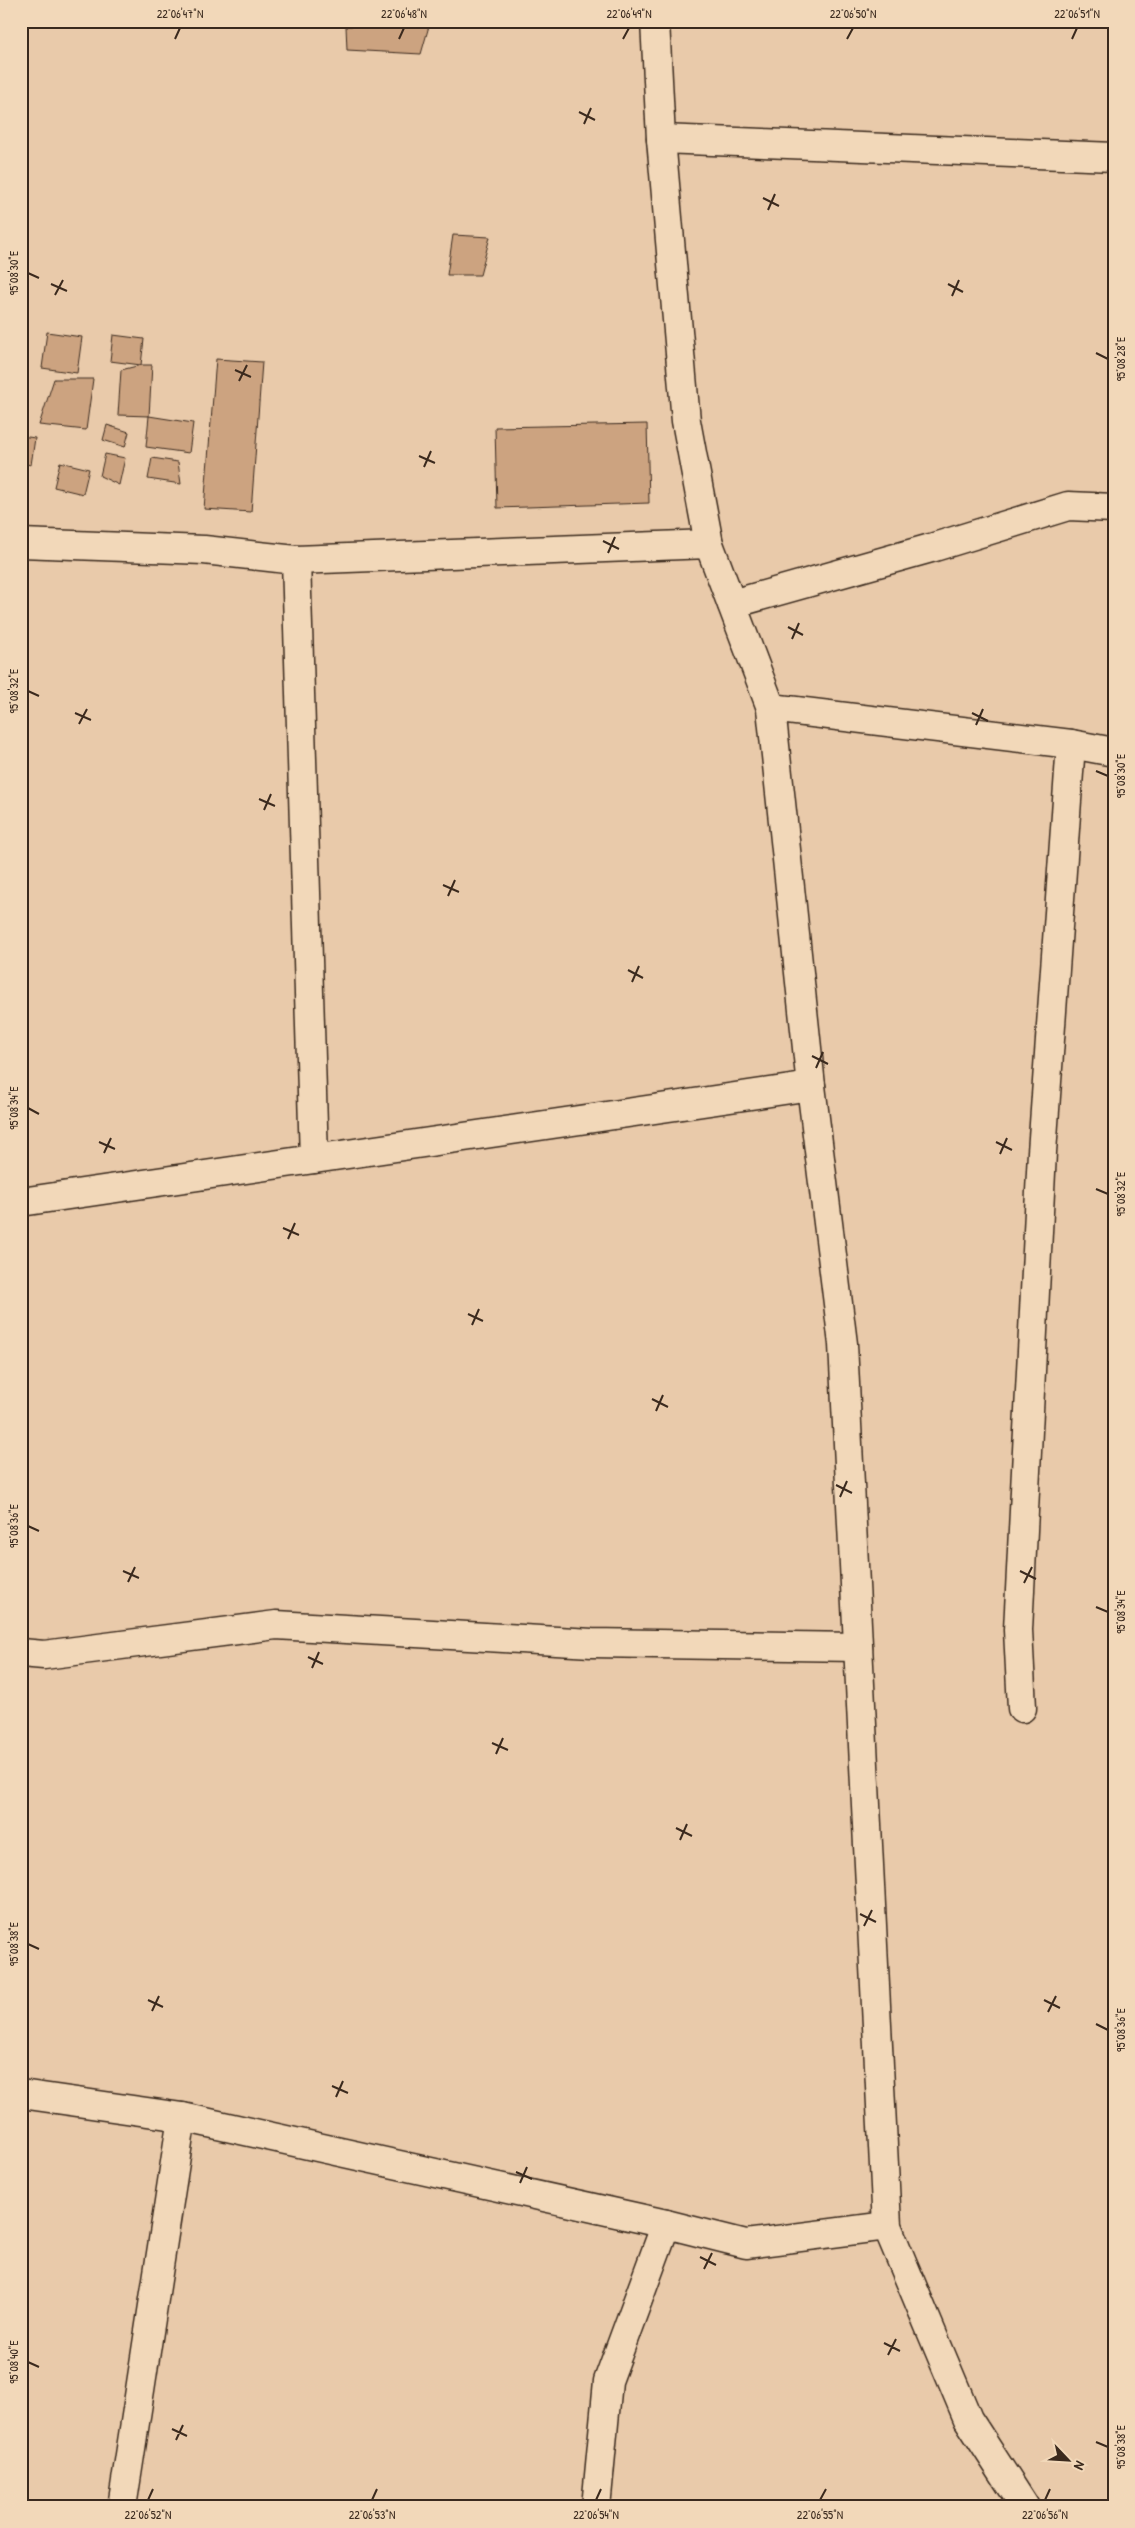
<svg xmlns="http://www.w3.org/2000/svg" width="1135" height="2528" font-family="'Patrick Hand',sans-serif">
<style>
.building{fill:#cca380;stroke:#3b2a1e}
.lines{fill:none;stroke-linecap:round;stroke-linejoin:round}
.minor-casing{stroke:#3b2a1e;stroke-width:31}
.minor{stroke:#f2d8b9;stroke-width:28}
.ticks{fill:none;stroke:#3b2a1e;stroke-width:2}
.neatline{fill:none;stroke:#3b2a1e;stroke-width:2}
.ticks-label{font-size:12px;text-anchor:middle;fill:#3b2a1e}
</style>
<rect width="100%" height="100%" fill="#e9caaa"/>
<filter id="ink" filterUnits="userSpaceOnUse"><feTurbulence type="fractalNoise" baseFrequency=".02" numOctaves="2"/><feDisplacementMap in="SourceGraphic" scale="10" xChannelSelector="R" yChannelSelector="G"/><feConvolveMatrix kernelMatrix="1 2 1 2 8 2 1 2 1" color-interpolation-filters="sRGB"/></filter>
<g filter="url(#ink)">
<g class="building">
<path d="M346 26H429L421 54 347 50Z"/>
<path d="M453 235 490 237 480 275H447Z"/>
<path d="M47 332 82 337 77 373 42 368Z"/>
<path d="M113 335 144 339 141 365 110 361Z"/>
<path d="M216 359 262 362 251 512 204 509Z"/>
<path d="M141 365H152L149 416 118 415 121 370Z"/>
<path d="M54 379H93L86 430 39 425Z"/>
<path d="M149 416 193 423 189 453 146 447Z"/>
<path d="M647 424 649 503 497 508 495 427Z"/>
<path d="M107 425 129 432 125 447 103 440Z"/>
<path d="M21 436 35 438 31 465 21 463Z"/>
<path d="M105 454 125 458 119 485 100 476Z"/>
<path d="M152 458 178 462 181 484 148 479Z"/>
<path d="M60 462 89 469 83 494 54 487Z"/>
</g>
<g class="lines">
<defs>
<g id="minor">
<path d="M655 21 661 139 686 421 709 544 771 708 811 1086 843 1344 887 2226 968 2419 1025 2507"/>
<path d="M661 139 1114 157"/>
<path d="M21 543 204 550 296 560 709 544"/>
<path d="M296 560 314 1159"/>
<path d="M732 604 931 548 1068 506 1114 508"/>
<path d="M771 708 1071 744 1114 752"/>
<path d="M21 1202 811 1086"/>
<path d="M21 1653 44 1655 276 1625 592 1643 858 1647"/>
<path d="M1022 1708 1018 1630 1042 1152 1071 744"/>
<path d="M21 2094 182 2117 666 2224 746 2244 887 2226"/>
<path d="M122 2507 182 2117"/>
<path d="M596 2507 608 2381 666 2224"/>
</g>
</defs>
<use href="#minor" class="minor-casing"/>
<use href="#minor" class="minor"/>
</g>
</g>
<path class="ticks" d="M175 39 180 28M399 39 404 28M623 39 629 28M847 39 853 28M1072 39 1077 28M579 112 595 120M584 124 591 108M763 198 779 206M768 210 775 194M28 273 39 278M51 284 67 291M948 284 963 292M55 295 63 280M952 296 959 280M1096 353 1108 359M235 370 251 377M239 381 247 365M419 456 435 463M424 467 431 451M603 541 619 549M608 553 615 537M788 627 803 635M792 639 799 623M28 691 39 696M75 713 91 720M972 713 988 721M79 724 87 709M976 725 983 709M1096 771 1108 776M259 799 275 806M264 810 271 794M443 885 459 892M448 896 455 880M628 970 643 978M632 982 639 966M812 1056 828 1064M816 1068 823 1052M28 1108 39 1114M99 1142 115 1149M996 1142 1012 1150M104 1153 111 1138M1000 1154 1007 1138M1096 1189 1108 1194M283 1228 299 1235M288 1239 295 1223M468 1314 483 1321M472 1325 479 1309M652 1399 668 1407M656 1411 663 1395M836 1485 852 1493M840 1497 847 1481M28 1526 39 1531M123 1571 139 1578M1020 1571 1036 1579M128 1582 135 1567M1024 1583 1032 1567M1096 1607 1108 1612M308 1657 323 1664M312 1668 319 1652M492 1743 508 1750M496 1754 503 1738M676 1828 692 1836M680 1840 687 1824M860 1914 876 1922M864 1926 872 1910M28 1944 39 1949M148 2000 163 2007M1044 2000 1060 2008M152 2011 159 1996M1048 2012 1056 1996M1096 2024 1108 2030M332 2086 348 2093M336 2097 343 2081M516 2172 532 2179M520 2183 527 2167M700 2257 716 2265M704 2269 712 2253M884 2343 900 2351M888 2355 896 2339M28 2362 39 2367M172 2429 187 2436M176 2440 183 2425M1096 2442 1108 2447M148 2500 153 2489M372 2500 377 2489M596 2500 601 2489M820 2500 826 2489M1045 2500 1050 2489"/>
<rect width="1135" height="2528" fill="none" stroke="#f2d8b9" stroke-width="55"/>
<g transform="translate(1068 2460) rotate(115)" stroke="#f2d8b9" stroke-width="4" paint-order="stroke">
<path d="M0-4L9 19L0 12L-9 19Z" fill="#3b2a1e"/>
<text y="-8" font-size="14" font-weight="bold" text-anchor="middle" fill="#3b2a1e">N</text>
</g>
<rect x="28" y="28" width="1080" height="2472" class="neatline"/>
<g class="ticks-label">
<text x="180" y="18">22°06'47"N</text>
<text x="404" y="18">22°06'48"N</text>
<text x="629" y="18">22°06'49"N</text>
<text x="853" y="18">22°06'50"N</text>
<text x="1077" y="18">22°06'51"N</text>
<text transform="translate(14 273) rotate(-90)" y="4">95°08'30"E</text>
<text transform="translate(1121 359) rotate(-90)" y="4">95°08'28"E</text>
<text transform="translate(14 691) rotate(-90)" y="4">95°08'32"E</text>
<text transform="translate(1121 776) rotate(-90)" y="4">95°08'30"E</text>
<text transform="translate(14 1108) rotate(-90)" y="4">95°08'34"E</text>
<text transform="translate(1121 1194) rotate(-90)" y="4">95°08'32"E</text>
<text transform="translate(14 1526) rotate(-90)" y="4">95°08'36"E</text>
<text transform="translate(1121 1612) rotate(-90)" y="4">95°08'34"E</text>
<text transform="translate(14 1944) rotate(-90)" y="4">95°08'38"E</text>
<text transform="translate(1121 2030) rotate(-90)" y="4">95°08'36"E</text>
<text transform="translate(14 2362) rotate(-90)" y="4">95°08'40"E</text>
<text transform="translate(1121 2447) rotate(-90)" y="4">95°08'38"E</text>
<text x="148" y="2519">22°06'52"N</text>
<text x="372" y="2519">22°06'53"N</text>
<text x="596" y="2519">22°06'54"N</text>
<text x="820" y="2519">22°06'55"N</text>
<text x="1045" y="2519">22°06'56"N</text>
</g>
</svg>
